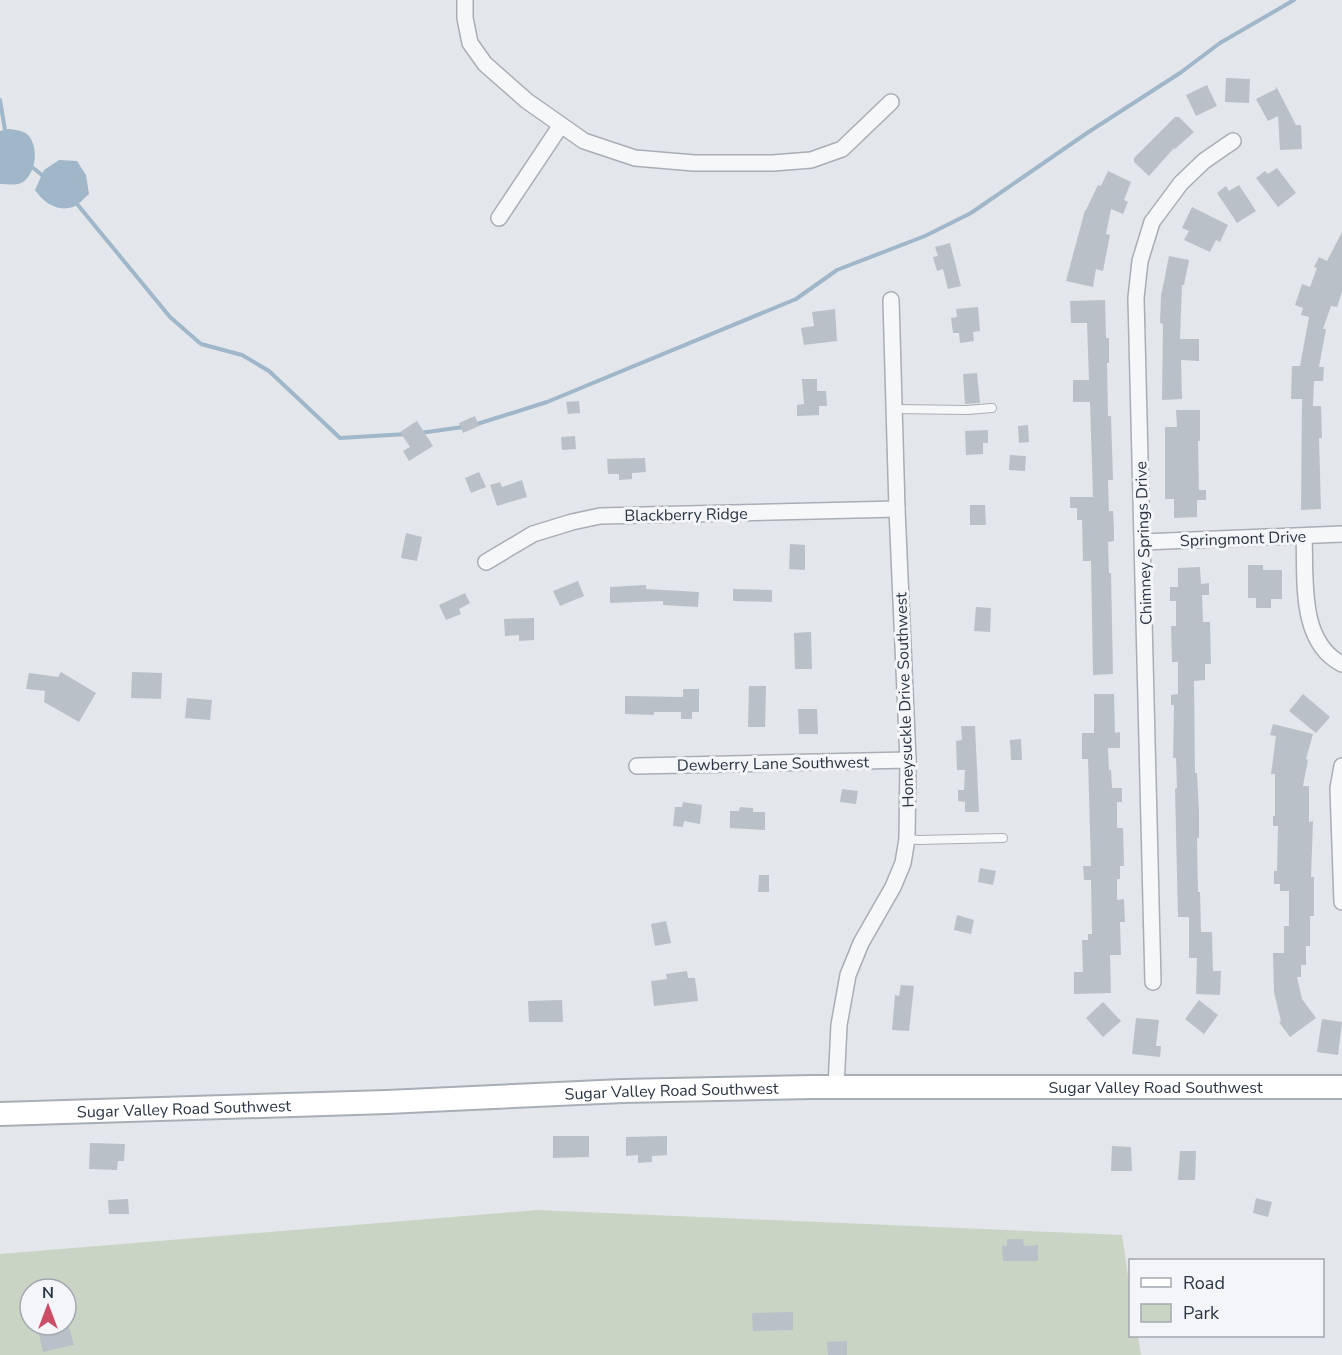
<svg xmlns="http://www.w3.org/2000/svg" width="1342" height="1355" font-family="'Nunito Sans',sans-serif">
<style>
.green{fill:#cad4c5;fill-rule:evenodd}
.water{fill:#a0b6c9}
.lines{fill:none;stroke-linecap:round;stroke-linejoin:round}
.stream{stroke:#a0b6c9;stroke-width:4}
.building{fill:#bac0c8}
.lane-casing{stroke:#a8aeb5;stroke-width:10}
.street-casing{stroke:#a8aeb5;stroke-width:18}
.secondary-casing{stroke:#a8aeb5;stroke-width:26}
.lane{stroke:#f6f7f9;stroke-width:8}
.street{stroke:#f6f7f9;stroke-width:15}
.secondary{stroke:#fff;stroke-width:22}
.labels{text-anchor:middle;stroke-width:6;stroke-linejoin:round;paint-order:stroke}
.street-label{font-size:16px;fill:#2b3543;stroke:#f3f5f8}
</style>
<rect width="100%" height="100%" fill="#e3e7eb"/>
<path class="green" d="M537 1210 1122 1235 1130 1289V1336H1138L1141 1355H0V1254ZM30 1289H66V1325H30Z"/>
<g class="water">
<path d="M9 129C15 130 22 130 27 134 39 145 37 172 23 182 17 186 7 184 0 184V131Z"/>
<path d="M59 160 77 161 86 175 89 194C84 198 79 205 73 207 57 212 44 203 35 190L44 170Z"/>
</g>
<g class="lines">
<g class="stream">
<path d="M0 100 5 130"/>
<path d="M32 167 42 175"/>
<path d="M77 204 170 317 201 344 242 355 269 371 340 438 407 434"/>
<path d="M474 425 547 402 796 299 837 270 925 236 971 213 1087 133 1180 73 1220 43 1294 0"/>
<path d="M420 433 463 427"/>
</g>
</g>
<g class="building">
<path d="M1226 78 1250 79 1249 103 1225 102Z"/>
<path d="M1207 85 1217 106 1196 116 1186 95Z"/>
<path d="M1276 86 1296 125H1301L1302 149 1280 150 1278 116 1268 121 1256 99 1276 89Z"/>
<path d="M1175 117H1179L1194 132 1175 149 1174 148 1149 176 1134 162V158Z"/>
<path d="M1277 168 1296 193 1278 207 1256 178 1265 171 1268 174Z"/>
<path d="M1108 171 1131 182 1124 200 1128 202 1123 214 1111 209 1106 234 1110 235 1103 271 1096 269 1093 287 1066 281 1085 210H1086L1098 185 1101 186Z"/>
<path d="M1239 185 1256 211 1237 223 1217 193 1226 186 1229 191Z"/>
<path d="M1192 207 1228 225 1220 242 1216 240 1210 252 1184 240 1189 231 1182 228Z"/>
<path d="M1342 232V292L1337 307 1331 306 1323 329H1326L1319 367H1324L1323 381H1314L1313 406H1321L1322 438H1319L1321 509 1301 510 1302 399H1291L1292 366H1300L1309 317 1301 315 1303 308 1295 305 1302 284 1310 287 1317 268 1314 267 1319 257 1327 261Z"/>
<path d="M950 243 961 286 948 289 943 269 937 271 933 257 938 256 935 247Z"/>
<path d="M1169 256 1189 260 1184 285H1182L1180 339H1199V361L1181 360 1182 399 1162 400 1163 324 1160 323 1161 296Z"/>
<path d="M1105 300 1106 338H1109V363H1107L1108 416H1111L1113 480H1108L1109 511H1113L1114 528V541L1108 542 1109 573H1111L1113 674 1093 675 1091 561H1083L1082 520H1077V508H1070V497H1093L1090 402H1073V380H1089L1087 323H1071L1070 301Z"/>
<path d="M978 307 980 331 973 332 974 341 960 343 959 333H953L951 318 957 317 956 309Z"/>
<path d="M835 309 837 341 804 345 801 328 814 326 812 312Z"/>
<path d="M977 373 980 403 965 404 963 374Z"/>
<path d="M802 379H817V391H826L827 406H819V415L797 416V405L804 404Z"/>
<path d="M579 401 580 413 568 414 566 402Z"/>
<path d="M1176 410H1200V441H1198L1199 490H1206V500H1197V517L1174 518V499H1165V427H1177Z"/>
<path d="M475 416 479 426 463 433 459 423Z"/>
<path d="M417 421 433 446 409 461 403 451 410 447 400 432Z"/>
<path d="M1028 425 1029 442 1019 443 1018 426Z"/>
<path d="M988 430V443H983V454L966 455 965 431Z"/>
<path d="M575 436 576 449 562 450 561 437Z"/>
<path d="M1010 455 1026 456 1025 471 1009 470Z"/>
<path d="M645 458 646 472 632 473V479L619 480V474H608L607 459Z"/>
<path d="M479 472 486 487 471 493 465 478Z"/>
<path d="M522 480 527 497 497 506 490 485 500 482 502 487Z"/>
<path d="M970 505H985L986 525H970Z"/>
<path d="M406 533 422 537 417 561 401 558Z"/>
<path d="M790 544 805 545V570L789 569Z"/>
<path d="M1248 565H1263V570H1282V599H1271V608H1256V598H1248Z"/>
<path d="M1200 567 1201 584 1209 583V595H1202L1203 622H1210L1211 664H1205V680L1194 681 1195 773H1197L1199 812V838H1197L1198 892H1200L1201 932H1212L1213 971H1221L1220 995 1196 994 1197 958H1189V917H1178L1175 789 1177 788 1176 758H1173L1174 705H1171V695L1178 694V662H1172L1171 626H1176V601H1170V587H1178V568Z"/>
<path d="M578 581 584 596 560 606 553 591Z"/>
<path d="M646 585V589L699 592 698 607 663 605V601L610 603V587Z"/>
<path d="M733 589 772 590V602L733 601Z"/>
<path d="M465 593 470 603 459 609 461 614 446 620 439 605Z"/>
<path d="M976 607 991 608 990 632 974 631Z"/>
<path d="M534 618V640L519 641V635L505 636 504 619Z"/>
<path d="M811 632 812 669H795L794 633Z"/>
<path d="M61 672 96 693 79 722 44 702 45 691 26 689 29 673 58 677Z"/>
<path d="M132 672 162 673 161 699 131 698Z"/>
<path d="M749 686H766L765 727H748Z"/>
<path d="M683 689H699V712H692V719H681V712H654V715L625 714V696L683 697Z"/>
<path d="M1094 694H1114L1115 733 1120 732V748H1108L1109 770H1111L1112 788H1122V802H1117V828H1123L1124 866H1120V879H1117V900L1124 899 1125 922H1120L1121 955H1110L1111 993 1074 994V972H1083L1082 940H1088V934H1092L1091 880H1084L1083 866H1091L1088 759H1082V733H1094Z"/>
<path d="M1303 694 1330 717 1316 733 1289 711Z"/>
<path d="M187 698 212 700 210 720 185 718Z"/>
<path d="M798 709H817L818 734H799Z"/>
<path d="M1273 724 1313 734 1306 759 1308 760 1303 786H1309V822L1313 821 1311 877H1314V916H1310V946H1306V965H1301V977H1297L1302 999 1316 1018 1290 1037 1279 1022 1281 1021 1274 992 1273 953H1284V926H1289V891H1280V884H1274V871H1277L1278 826H1273V816H1275V774H1271L1276 736 1270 735Z"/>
<path d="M961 726H975L979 812H965V802L958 801V790H964L965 770H957L956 741 962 740Z"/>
<path d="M1021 739 1022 760H1011L1010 740Z"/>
<path d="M842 789 858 791 856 804 840 802Z"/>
<path d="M683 802 702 805 700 824 684 821 683 827 673 826 675 807H682Z"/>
<path d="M740 807 753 808V812H765V830L730 828V811H739Z"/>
<path d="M980 868 996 871 993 885 978 882Z"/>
<path d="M759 875H769V892H758Z"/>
<path d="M957 915 974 920 971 934 954 930Z"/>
<path d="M666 921 671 943 655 946 651 924Z"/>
<path d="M687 971 688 978H695L698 1001 654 1006 651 981 667 979 666 974Z"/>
<path d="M901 985 914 986 909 1031 892 1030 895 995 899 996Z"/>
<path d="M562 1000 563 1022H529L528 1001Z"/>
<path d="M1199 1000 1218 1015 1204 1034 1185 1019Z"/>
<path d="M1103 1002 1121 1021 1103 1037 1086 1018Z"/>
<path d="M1136 1018 1159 1020 1156 1046H1161L1160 1057 1132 1054Z"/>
<path d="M1322 1019 1342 1022 1338 1055 1317 1052Z"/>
<path d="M553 1136H589V1157L553 1158Z"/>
<path d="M667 1136V1155L652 1156V1162L638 1163V1155L626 1156V1137Z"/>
<path d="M90 1143 125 1144 124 1161H118L117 1170 89 1169Z"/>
<path d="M1112 1146 1131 1147 1132 1171H1111Z"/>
<path d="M1180 1151H1196L1195 1180H1178Z"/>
<path d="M1256 1198 1272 1202 1268 1217 1253 1213Z"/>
<path d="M128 1199 129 1214H109L108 1200Z"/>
<path d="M1007 1239H1023L1024 1246 1038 1245V1261H1003L1002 1246H1007Z"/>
<path d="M793 1312V1330L753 1331 752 1313Z"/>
<path d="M69 1326 74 1345 43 1352 39 1334Z"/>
<path d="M847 1341V1355H828L827 1342Z"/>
</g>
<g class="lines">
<defs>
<g id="lane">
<path d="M894 409 967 410 992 408"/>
<path d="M907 839 919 840 1003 838"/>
</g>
<g id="street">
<path d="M465 0V18L470 43 485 64 527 101 584 141 635 158 694 163H773L811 160 842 149 891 102"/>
<path d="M499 218 561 125"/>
<path d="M1304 536C1306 577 1298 642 1342 664"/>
<path d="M1143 542 1342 534"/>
<path d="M486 562 533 534 572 522 600 516 897 509"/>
<path d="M637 766 908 760"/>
<path d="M1342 766 1338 788 1342 902"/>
<path d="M1153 982 1136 298 1140 261 1152 222 1181 183 1204 161 1233 141"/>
<path d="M836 1087 839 1025 848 975 861 943 893 887 903 863 907 839 908 760 897 509 891 300"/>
</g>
<g id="secondary">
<path id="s1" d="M0 1114 387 1102 623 1091 812 1087H1342"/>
</g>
</defs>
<use href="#lane" class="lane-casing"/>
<use href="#street" class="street-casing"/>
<use href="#secondary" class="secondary-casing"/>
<use href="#lane" class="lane"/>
<use href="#street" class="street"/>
<use href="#secondary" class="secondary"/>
</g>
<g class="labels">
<g class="street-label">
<text transform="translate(686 514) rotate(-1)" y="6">Blackberry Ridge</text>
<text transform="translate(1243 538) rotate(-2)" y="6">Springmont Drive</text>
<text transform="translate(1143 543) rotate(-92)" y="6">Chimney Springs Drive</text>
<text transform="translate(904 700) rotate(-92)" y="6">Honeysuckle Drive Southwest</text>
<text transform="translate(773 763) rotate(-1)" y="6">Dewberry Lane Southwest</text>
<text dy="6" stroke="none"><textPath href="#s1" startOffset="1156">Sugar Valley Road Southwest</textPath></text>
<text dy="6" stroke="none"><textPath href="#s1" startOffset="672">Sugar Valley Road Southwest</textPath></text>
<text dy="6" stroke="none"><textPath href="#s1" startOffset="184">Sugar Valley Road Southwest</textPath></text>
</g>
</g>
<rect x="1129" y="1259" width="195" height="78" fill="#f3f5f8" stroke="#a3a8b0" stroke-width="1.5"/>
<rect x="1141" y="1278" width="30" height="9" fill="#ffffff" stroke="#a3a8b0" stroke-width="1.5"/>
<text x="1183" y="1289" font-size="18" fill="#2b3543">Road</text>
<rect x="1141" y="1304" width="30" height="18" fill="#cad4c5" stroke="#a3a8b0" stroke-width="1.5"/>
<text x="1183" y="1319" font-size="18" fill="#2b3543">Park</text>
<g transform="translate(48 1307)"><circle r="28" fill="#f3f5f8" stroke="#a3a8b0" stroke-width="1.5"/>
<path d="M0-4.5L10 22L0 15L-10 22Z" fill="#cb4d67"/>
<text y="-9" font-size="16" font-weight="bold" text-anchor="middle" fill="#2b3543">N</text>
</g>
</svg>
